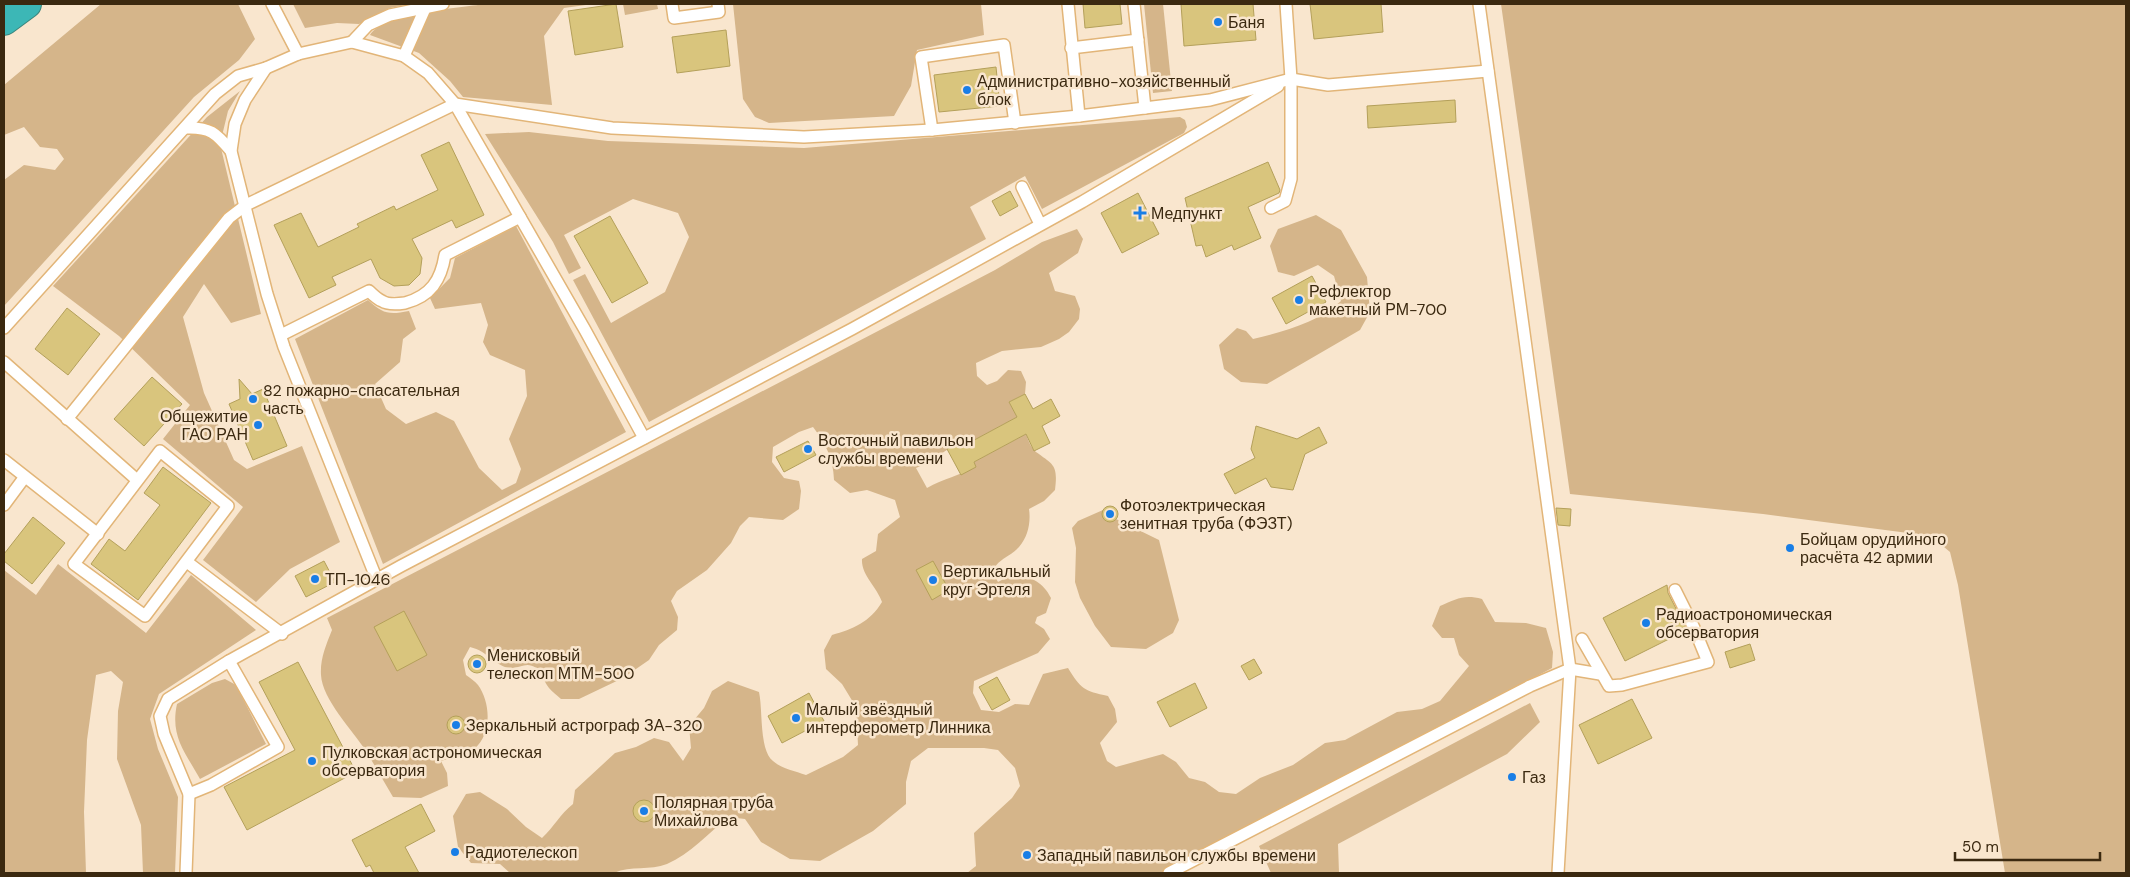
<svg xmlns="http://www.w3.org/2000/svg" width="2130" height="877" font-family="'DM Sans',sans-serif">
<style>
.green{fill:#d5b58a}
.building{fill:#d9c57d;stroke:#b4a05a}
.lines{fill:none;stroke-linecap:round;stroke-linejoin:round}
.lane-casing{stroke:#e2b578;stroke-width:14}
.highway-casing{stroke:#3c857c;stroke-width:30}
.lane{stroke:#fff;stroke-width:11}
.highway{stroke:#3cb7b6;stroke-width:28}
.poi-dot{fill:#197ee6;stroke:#f9e6ce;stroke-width:2}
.labels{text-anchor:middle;stroke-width:5;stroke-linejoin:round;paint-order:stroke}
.poi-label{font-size:16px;fill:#3b2910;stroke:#f9e6ce;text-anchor:start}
</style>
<rect width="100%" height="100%" fill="#f9e6ce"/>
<g class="green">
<path d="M101 4H238L255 39 239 60 194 97 4 306V180L24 165 55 170 64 159 57 149 40 147 24 127 4 135V85Z"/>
<path d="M293 4H411L390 8 359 24 337 23 305 28Z"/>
<path d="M485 4H593L564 8 544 36 552 105 463 97 450 81 419 53 370 35C384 13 458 8 485 4Z"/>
<path d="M623 4H657L658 9 625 15Z"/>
<path d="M733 4H981L984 35 917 50 911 86 894 116 769 123 755 117 743 99Z"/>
<path d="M1144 4H1163L1172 91 1153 93Z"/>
<path d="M1501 4H2126V873H2005L1958 585 1950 552 1931 536 1763 514 1570 494Z"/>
<path d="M240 91 228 111 220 144 261 314 231 323 204 284 183 317 204 393 234 460 247 469 302 446 340 542 290 569 256 602 203 560 243 507 163 439 190 405 119 336 53 286 207 117Z"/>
<path d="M1180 117 1185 120 1187 127 1184 133 1042 209 1025 176 970 207 986 239 649 422 573 280 585 274 611 323 665 292 689 237 678 213 633 199 564 235 581 268 569 274 553 242 485 134 529 132 608 141 804 148Z"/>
<path d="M1316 215 1341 230 1367 277 1370 312 1360 330 1267 384 1241 382 1224 369 1219 345 1237 328 1246 331 1253 339C1283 332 1319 322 1341 301L1334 276 1318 265 1294 276 1278 272 1270 246 1278 229Z"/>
<path d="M516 226 626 432 383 564 295 339 368 300C383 314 389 315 409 311L416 329 403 339 400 362 375 384 386 409 406 424 436 412 454 421 479 468 502 490 516 483 521 469 509 439 527 396 525 370 490 355 483 342 488 325 481 303 435 309 430 298 450 278 455 258Z"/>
<path d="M1077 229 1083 239 1078 253 1049 273 1055 291 1075 296 1080 309 1079 319 1069 332 1059 339 1041 347 1002 351 976 363 977 376 987 385 997 381 1008 370 1021 371 1026 382 1025 394 1009 402 1017 417 965 445 962 441C946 449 933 461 916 468L927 488C943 479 960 475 976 467L974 462 1026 434C1028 440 1031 448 1036 452 1054 465 1058 465 1055 490L1044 501 1029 509C1031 522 1028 537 1019 547 1009 558 1002 556 992 571L998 582 1015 573C1032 578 1043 582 1051 598L1046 613 1037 617 1035 623 1044 629 1050 639 1038 653 974 681 973 693 981 710 999 712 1015 704 1029 705 1043 674 1068 668C1081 689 1084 691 1108 696L1115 709 1117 722 1100 743 1107 761 1116 767 1163 754 1176 762 1189 778 1205 782 1219 792 1236 794 1260 778 1293 765 1325 743 1345 740 1397 712 1422 709 1440 701 1469 666 1459 655 1454 638H1442L1432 626 1440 606C1456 599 1464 594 1482 599L1495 622 1526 623 1546 628 1553 652 1552 668 1170 873H967L976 866 974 833 1012 798 1020 786 1015 768 998 750 984 748H928L911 761 906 782V804L873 831 820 861 790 859 761 842 745 819 728 817C709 833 690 854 667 864 650 871 631 865 614 873H510L500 864 471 863 458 847 453 816 466 794 480 792 507 809 526 827 542 838C554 827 560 814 573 804L575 790 615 753 636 747 654 738 669 742 683 761 691 748 689 726 704 708 712 691 728 681 759 692C763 710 759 750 773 761 782 769 795 771 806 775L843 757 858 745 856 707 842 684 826 669 824 650 832 635C853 629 870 622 882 602 877 587 861 575 862 559L876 551 878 534 900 517 895 500 867 490 850 493 834 480C833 458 826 444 813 427L799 432 773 447 772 462 784 478 799 481 801 491 799 509 783 520 749 517 740 526 731 543 707 570 677 591 671 601 678 617 677 630 659 645 649 660 623 678 579 699H561C557 695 552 692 549 688 544 682 542 672 536 668 526 661 520 669 510 668 496 667 488 651 470 647L463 660 466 675C470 678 475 681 478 685 491 703 492 734 474 749 466 755 451 758 441 761L447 773 448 786 421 798 393 797C384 782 375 766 366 751 353 731 322 699 321 675 320 659 326 645 332 630L327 618 995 270 1042 242Z"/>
<path d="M1103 510 1102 515 1107 522 1116 519 1159 540 1179 620 1173 633 1146 649 1111 647 1095 626 1080 598 1075 582 1076 548 1072 528 1078 521Z"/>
<path d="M58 564 146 633 191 575 256 630 159 694 150 719 158 749 178 797 175 873H143L141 825 117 759 118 711 123 682 111 671 96 675 87 740 84 812 86 873H4V570L36 595Z"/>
<path d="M225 679 236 685 266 744 200 779C185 752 170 736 177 704L212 683Z"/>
<path d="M1530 703 1540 722 1507 754 1338 844 1339 873H1271L1259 846Z"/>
</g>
<g class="building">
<path d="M616 4 623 47 575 55 568 11Z"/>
<path d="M1083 4H1120L1122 24 1085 28Z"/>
<path d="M1181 4H1253L1256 40 1184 46Z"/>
<path d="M1310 4H1381L1383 32 1314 39Z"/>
<path d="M726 30 730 66 677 73 672 37Z"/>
<path d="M996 67 1000 106 939 112 934 75Z"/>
<path d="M1455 100 1456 122 1368 128 1367 106Z"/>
<path d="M449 142 484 215 456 228 452 220 412 239 422 258 420 274 409 285 394 286 380 278 371 259 332 277 336 285 309 298 274 225 301 213 318 247 359 227 357 224 394 206 396 210 438 190 421 155Z"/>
<path d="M1268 162 1280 190 1279 193 1248 207 1261 238 1234 250 1232 245 1206 257 1202 245 1196 246 1185 198Z"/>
<path d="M1010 191 1018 206 1000 216 992 201Z"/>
<path d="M1138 193 1159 234 1122 253 1101 213Z"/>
<path d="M610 216 648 283 612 303 574 236Z"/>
<path d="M1312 276 1326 302 1286 324 1272 298Z"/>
<path d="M67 308 100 334 68 375 35 349Z"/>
<path d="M152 377 182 404 144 446 114 419Z"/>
<path d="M239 379 252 394 263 389 287 446 253 460 229 404 240 399Z"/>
<path d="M1025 394 1033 409 1051 399 1060 416 1042 426 1050 443 1034 451 1026 434 974 462 976 467 961 475 947 449 962 440 965 445 1017 417 1009 402Z"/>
<path d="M1256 426 1297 439 1319 427 1327 443 1305 454 1293 490 1271 487 1266 478 1235 494 1224 474 1255 458 1251 449Z"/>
<path d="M808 441 816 455 784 472 776 457Z"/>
<path d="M163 467 211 503 138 600 91 564 109 539 125 551 160 505 144 493Z"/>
<circle cx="1110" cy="514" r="8"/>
<path d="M1556 508 1571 509 1570 526 1558 525Z"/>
<path d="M33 517 65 543 32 584 4 561V554Z"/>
<path d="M324 561 335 582 306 597 295 576Z"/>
<path d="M933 561 949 590 932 600 916 570Z"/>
<path d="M1667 585 1668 593 1687 630 1625 661 1603 618Z"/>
<path d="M404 611 427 655 397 671 374 627Z"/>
<path d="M1750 644 1755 660 1730 668 1725 652Z"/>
<circle cx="477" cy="664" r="9"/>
<path d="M1254 659 1262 673 1249 680 1241 666Z"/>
<path d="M298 662 356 772 247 830 224 787 295 750 259 682Z"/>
<path d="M997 677 1010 700 992 710 979 687Z"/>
<path d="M1195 683 1207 708 1170 727 1157 702Z"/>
<path d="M809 693 824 721 782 743 768 716Z"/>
<path d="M1632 699 1652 738 1598 764 1579 725Z"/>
<circle cx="456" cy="725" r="9"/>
<circle cx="644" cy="811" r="11"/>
<path d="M421 804 435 831 405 847 419 873H374L370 865 366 867 352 840Z"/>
</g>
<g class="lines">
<defs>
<g id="lane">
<path d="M272 4 298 54"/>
<path d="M672 4 674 18 719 12 718 4"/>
<path d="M1068 4 1079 116"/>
<path d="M1134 4 1145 108"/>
<path d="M1479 4 1570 669 1558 873"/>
<path d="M352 42 368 25 390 15 443 4"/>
<path d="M1071 48 1138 40"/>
<path d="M404 56 427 4"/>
<path d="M186 128C210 127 216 133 231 151"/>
<path d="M932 130 921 57 1004 45 1015 123"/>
<path d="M1022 187 1040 224"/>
<path d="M1271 208 1285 201 1291 179V79L1286 4"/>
<path d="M4 328 215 94 238 76 266 68"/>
<path d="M281 335 369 291C373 295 377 299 382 301 388 305 398 304 405 303 431 296 441 280 445 255L520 217"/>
<path d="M4 362 137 480"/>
<path d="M67 419 229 218 246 205 455 104 612 128 804 137 932 130 1079 116 1210 100 1291 79 1328 85 1488 71"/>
<path d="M160 451 228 506 145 616 74 564Z"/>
<path d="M4 460 98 534"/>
<path d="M4 505 24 478"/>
<path d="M187 562 282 634"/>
<path d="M377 580 284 347 267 294 231 151 235 124 245 100 266 68 298 54 352 42 404 56 428 73 455 104 585 330 644 438"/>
<path d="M1582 639 1609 686 1622 685 1708 662 1694 628 1675 590"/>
<path d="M189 794 211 785 278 747 229 661"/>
<path d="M186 873 189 794 164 734 160 716 168 699 229 661 401 566 852 329 1082 202 1278 86"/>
<path d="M1169 873 1530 686 1570 669 1600 674"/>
</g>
<path id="highway" d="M4 21 27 4"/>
</defs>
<use href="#lane" class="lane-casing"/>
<use href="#highway" class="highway-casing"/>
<use href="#lane" class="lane"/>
<use href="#highway" class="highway"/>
</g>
<g class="poi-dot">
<circle cx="1218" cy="22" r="5"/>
<circle cx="967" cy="90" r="5"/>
<path d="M1137.5 205.5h5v5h5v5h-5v5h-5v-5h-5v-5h5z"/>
<circle cx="1299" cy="300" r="5"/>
<circle cx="253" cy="399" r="5"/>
<circle cx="258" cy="425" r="5"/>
<circle cx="808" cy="449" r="5"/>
<circle cx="1110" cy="514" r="5"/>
<circle cx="1790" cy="548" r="5"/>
<circle cx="315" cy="579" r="5"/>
<circle cx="933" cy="580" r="5"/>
<circle cx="1646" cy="623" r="5"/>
<circle cx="477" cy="664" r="5"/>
<circle cx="796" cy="718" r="5"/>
<circle cx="456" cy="725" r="5"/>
<circle cx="312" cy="761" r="5"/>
<circle cx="1512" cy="777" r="5"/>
<circle cx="644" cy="811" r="5"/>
<circle cx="455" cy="852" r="5"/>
<circle cx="1027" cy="855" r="5"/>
</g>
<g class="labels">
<g class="poi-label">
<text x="1228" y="28">Баня</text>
<text x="977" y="87">Административно-хозяйственный<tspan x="977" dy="18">блок</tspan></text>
<text x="1151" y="219">Медпункт</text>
<text x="1309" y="297">Рефлектор<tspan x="1309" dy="18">макетный РМ-700</tspan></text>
<text x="263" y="396">82 пожарно-спасательная<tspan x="263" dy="18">часть</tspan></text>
<text x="248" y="422" text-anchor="end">Общежитие<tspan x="248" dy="18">ГАО РАН</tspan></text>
<text x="818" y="446">Восточный павильон<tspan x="818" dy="18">службы времени</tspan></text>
<text x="1120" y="511">Фотоэлектрическая<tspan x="1120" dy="18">зенитная труба (ФЭЗТ)</tspan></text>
<text x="1800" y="545">Бойцам орудийного<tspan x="1800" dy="18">расчёта 42 армии</tspan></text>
<text x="943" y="577">Вертикальный<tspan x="943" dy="18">круг Эртеля</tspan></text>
<text x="325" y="585">ТП-1046</text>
<text x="1656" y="620">Радиоастрономическая<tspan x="1656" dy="18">обсерватория</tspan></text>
<text x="487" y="661">Менисковый<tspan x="487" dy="18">телескоп МТМ-500</tspan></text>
<text x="806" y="715">Малый звёздный<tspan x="806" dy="18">интерферометр Линника</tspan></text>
<text x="466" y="731">Зеркальный астрограф ЗА-320</text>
<text x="322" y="758">Пулковская астрономическая<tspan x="322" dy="18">обсерватория</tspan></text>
<text x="1522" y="783">Газ</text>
<text x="654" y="808">Полярная труба<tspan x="654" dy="18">Михайлова</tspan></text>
<text x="465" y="858">Радиотелескоп</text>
<text x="1037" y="861">Западный павильон службы времени</text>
</g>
</g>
<rect width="2130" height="877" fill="none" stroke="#3b2910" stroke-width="10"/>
<path d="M1955 852v8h145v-8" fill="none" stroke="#3b2910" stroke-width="2.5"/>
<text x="1962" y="852" font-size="15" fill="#3b2910" stroke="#f9e6ce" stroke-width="4" paint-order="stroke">50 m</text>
</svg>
